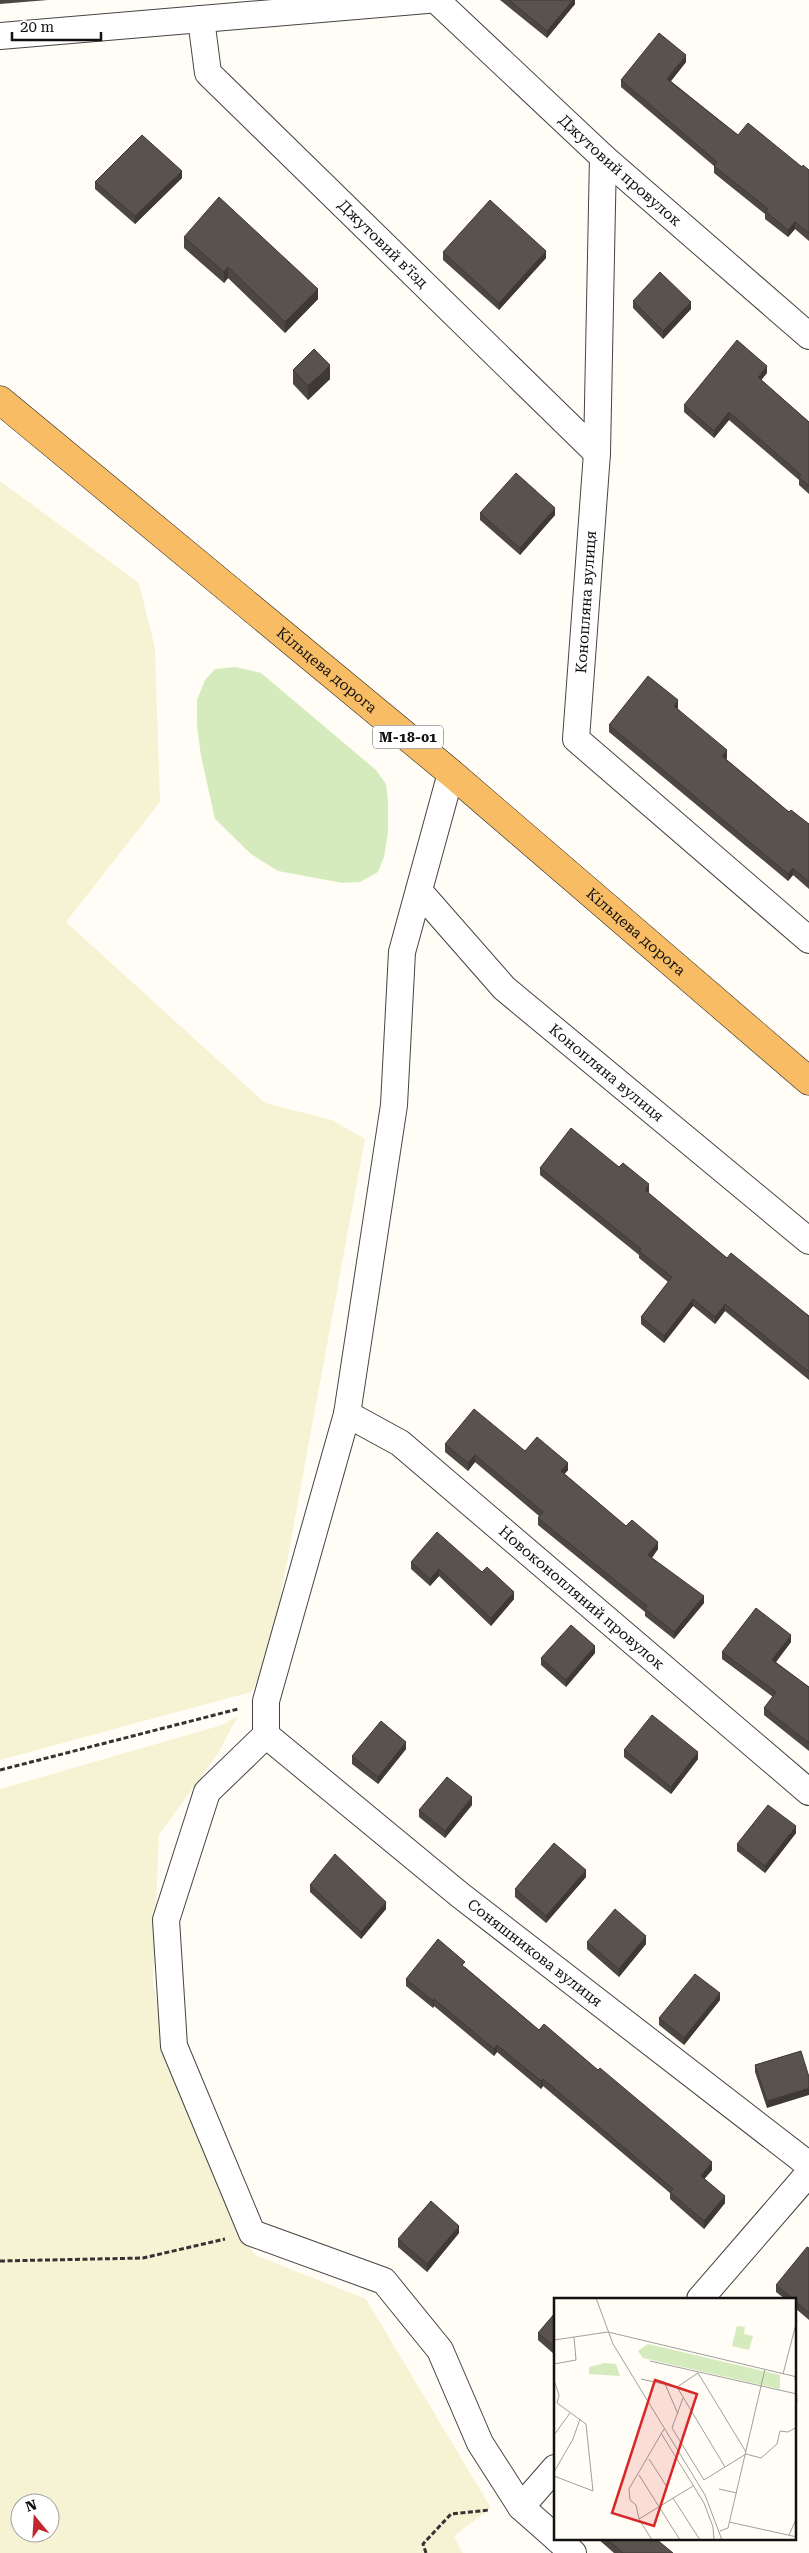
<svg xmlns="http://www.w3.org/2000/svg" width="809" height="2553" font-family="'Roboto Serif',serif">
<style>
.farmland{fill:#f6f3d4;fill-rule:evenodd}
.green{fill:#d5ebbd}
.lines{fill:none;stroke-linecap:round;stroke-linejoin:round}
.minor-casing{stroke:#444;stroke-width:28}
.trunk-casing{stroke:#222;stroke-width:29}
.path{stroke:#333;stroke-width:3;stroke-dasharray:5 2.5;stroke-linecap:butt}
.minor{stroke:#fff;stroke-width:26}
.trunk{stroke:#f7bc64;stroke-width:28}
.wall{fill:#4d4742}
.shaded-wall{fill:#3f3936}
.building{fill:#5a524d;stroke:#3f3936}
.labels{text-anchor:middle;stroke-width:5;stroke-linejoin:round;paint-order:stroke}
.shield{fill:#fff;stroke:#585858;stroke-width:1}
.shield-label{font-size:14px;font-weight:bold;fill:#111}
.street-label{font-size:15px;fill:#111;stroke:#fff}
.inset-road{fill:none;stroke:#a09f9a;stroke-width:1}
.view{fill:#d62828;fill-opacity:0.15;stroke:#d62828;stroke-width:2.5}
.inset-edge{fill:none;stroke:#111;stroke-width:2.5}
</style>
<rect width="100%" height="100%" fill="#fffdf5"/>
<g class="farmland">
<path d="M0 481 139 583 155 648 160 802 66 922 265 1103 332 1120 365 1139 269 1659 251 1692 0 1760Z"/>
<path d="M238 1716 217 1755 159 1835 153 1980 163 2041 237 2228 255 2255 366 2299 491 2508 454 2536 463 2553H0V1789L222 1725ZM20 2503H50V2533H20Z"/>
</g>
<path class="green" d="M235 667 261 673 376 770 386 784 388 801V832L384 857 378 872 360 882 343 883 278 871 251 854 215 819 201 756 197 726V700L205 680 215 669Z"/>
<g class="lines">
<defs>
<g id="minor">
<path id="s1" d="M436 0 603 157 809 336"/>
<path id="s2" d="M201 19 208 73 597 453"/>
<path d="M0 36 427 0"/>
<path d="M603 157 597 453 576 739 809 940"/>
<path d="M451 773 402 952 394 1105 347 1414 266 1701V1735L207 1792 166 1920 174 2046 252 2233 384 2281 440 2350 480 2443 521 2507 555 2537"/>
<path id="s3" d="M419 891 504 988 809 1241"/>
<path id="s4" d="M347 1414 400 1443 809 1792"/>
<path id="s5" d="M266 1735 460 1895 809 2165"/>
<path d="M700 2299 809 2173"/>
<path d="M521 2507 555 2468"/>
<path d="M557 2539 573 2553"/>
</g>
<g id="trunk">
<path id="s6" d="M0 400 451 773 809 1081"/>
</g>
</defs>
<use href="#minor" class="minor-casing"/>
<use href="#trunk" class="trunk-casing"/>
<g class="path">
<path d="M0 1770 238 1709"/>
<path d="M0 2261 143 2258 225 2239"/>
<path d="M426 2553 423 2544 451 2514 489 2510"/>
</g>
<use href="#minor" class="minor"/>
<use href="#trunk" class="trunk"/>
</g>
<g class="wall">
<path d="M0 0H48L0 4Z"/>
<path d="M500 0H575V4L547 38Z"/>
<path d="M686 62 671 81 738 135 809 170V241L795 229 788 237 765 219V214L714 173V166L621 87V80Z"/>
<path d="M182 178 135 224 95 189V182Z"/>
<path d="M184 237 318 299 285 333 228 278 224 283 184 248Z"/>
<path d="M443 252 546 258 499 310 443 260Z"/>
<path d="M633 301 691 309 663 339 633 308Z"/>
<path d="M293 370 330 379 308 400 293 384Z"/>
<path d="M767 373 761 380 809 422V494L799 485V480L729 420 714 438 684 412V405Z"/>
<path d="M480 513 555 515 520 555 480 520Z"/>
<path d="M678 708 677 709 727 758 726 759 789 812 809 824V889L793 875 788 881 609 732V725Z"/>
<path d="M540 1168 649 1192 648 1193 727 1258 809 1316V1380L725 1311 715 1324 693 1306 664 1343 641 1324V1317L668 1282 639 1258V1255L540 1175Z"/>
<path d="M445 1444 525 1451 568 1470 564 1474 626 1526 658 1549 652 1558 704 1603 674 1639 645 1616V1612L538 1525V1518L539 1516 475 1462 468 1471 445 1452Z"/>
<path d="M411 1562 482 1572 514 1599 491 1626 439 1576 430 1586 411 1569Z"/>
<path d="M791 1642 776 1662 809 1687V1751L764 1715V1708L773 1697 722 1659V1652Z"/>
<path d="M595 1653 566 1687 541 1665V1658Z"/>
<path d="M406 1749 378 1784 352 1764V1756Z"/>
<path d="M624 1750 698 1759 671 1794 624 1757Z"/>
<path d="M472 1805 445 1838 419 1817V1810Z"/>
<path d="M796 1833 765 1873 737 1851V1844Z"/>
<path d="M586 1877 546 1923 515 1897V1889Z"/>
<path d="M310 1885 386 1909 361 1939 310 1892Z"/>
<path d="M587 1942 646 1944 619 1977 587 1949Z"/>
<path d="M465 1967 539 2030 712 2170 704 2179 725 2203 704 2229 670 2199V2193L543 2086 541 2089 497 2052 494 2056 434 2006 433 2008 406 1986V1979Z"/>
<path d="M720 2000 684 2045 659 2025V2018Z"/>
<path d="M801 2051 767 2108 755 2072V2065Z"/>
<path d="M459 2233 427 2272 398 2247V2239Z"/>
<path d="M809 2248V2320L795 2308V2299H785L776 2292V2285Z"/>
<path d="M555 2313V2355L538 2340V2333Z"/>
<path d="M598 2539H656L673 2553H614Z"/>
</g>
<g class="shaded-wall">
<path d="M573 0H575V4L547 38V31Z"/>
<path d="M686 55V62L667 86V79Z"/>
<path d="M182 171V178L135 224V216Z"/>
<path d="M795 222V229L788 237V230Z"/>
<path d="M546 251V258L499 310V303Z"/>
<path d="M228 267V278L224 283V272Z"/>
<path d="M318 289V299L285 333V322Z"/>
<path d="M691 302V309L663 339V331Z"/>
<path d="M330 365V379L308 400V386Z"/>
<path d="M767 366V373L758 384V377Z"/>
<path d="M729 412V420L714 438V431Z"/>
<path d="M555 508V515L520 555V548Z"/>
<path d="M678 700V708L674 713V706Z"/>
<path d="M727 750V758L722 764V756Z"/>
<path d="M793 868V875L788 881V874Z"/>
<path d="M649 1184V1192L645 1197V1190Z"/>
<path d="M693 1299V1306L664 1343V1336Z"/>
<path d="M725 1304V1311L715 1324V1317Z"/>
<path d="M475 1455V1462L468 1471V1463Z"/>
<path d="M568 1463V1470L561 1478V1471Z"/>
<path d="M658 1542V1549L648 1562V1555Z"/>
<path d="M439 1569V1576L430 1586V1579Z"/>
<path d="M514 1592V1599L491 1626V1618Z"/>
<path d="M704 1596V1603L674 1639V1632Z"/>
<path d="M791 1635V1642L772 1667V1660Z"/>
<path d="M595 1646V1653L566 1687V1680Z"/>
<path d="M406 1742V1749L378 1784V1777Z"/>
<path d="M698 1752V1759L671 1794V1787Z"/>
<path d="M472 1797V1805L445 1838V1831Z"/>
<path d="M796 1826V1833L765 1873V1866Z"/>
<path d="M586 1870V1877L546 1923V1916Z"/>
<path d="M386 1902V1909L361 1939V1932Z"/>
<path d="M646 1936V1944L619 1977V1969Z"/>
<path d="M720 1993V2000L684 2045V2038Z"/>
<path d="M434 1999V2006L433 2008V2001Z"/>
<path d="M497 2045V2052L494 2056V2049Z"/>
<path d="M543 2079V2086L541 2089V2081Z"/>
<path d="M809 2088V2095L767 2108V2101Z"/>
<path d="M712 2162V2170L701 2183V2176Z"/>
<path d="M725 2196V2203L704 2229V2221Z"/>
<path d="M459 2226V2233L427 2272V2264Z"/>
</g>
<g class="building">
<path d="M509 0H573L547 31Z"/>
<path d="M659 33 686 55 667 79 738 135 748 123 802 167 803 165 809 170V233L795 222 788 230 765 211 768 209 714 166 717 162 621 80Z"/>
<path d="M142 135 182 171 135 216 95 182Z"/>
<path d="M219 197 318 289 285 322 228 267 224 272 184 237Z"/>
<path d="M490 200 546 251 499 303 443 252Z"/>
<path d="M660 272 691 302 663 331 633 301Z"/>
<path d="M737 340 767 366 758 377 809 422V486L799 477 801 475 729 412 714 431 684 405Z"/>
<path d="M314 349 330 365 308 386 293 370Z"/>
<path d="M516 473 555 508 520 548 480 513Z"/>
<path d="M648 676 678 700 674 706 727 750 722 756 789 812 791 810 809 824V882L793 868 788 874 609 725Z"/>
<path d="M571 1128 619 1167 623 1163 649 1184 645 1190 727 1258 731 1253 809 1316V1372L725 1304 715 1317 693 1299 664 1336 641 1317 672 1277 639 1251 641 1249 540 1168Z"/>
<path d="M474 1409 525 1451 537 1437 568 1463 561 1471 626 1526 632 1520 658 1542 648 1555 704 1596 674 1632 645 1609 647 1606 538 1518 543 1512 475 1455 468 1463 445 1444Z"/>
<path d="M437 1532 482 1572 487 1567 514 1592 491 1618 439 1569 430 1579 411 1562Z"/>
<path d="M756 1608 791 1635 772 1660 809 1687V1743L764 1708 776 1692 722 1652Z"/>
<path d="M571 1625 595 1646 566 1680 541 1658Z"/>
<path d="M652 1715 698 1752 671 1787 624 1750Z"/>
<path d="M381 1721 406 1742 378 1777 352 1756Z"/>
<path d="M447 1777 472 1797 445 1831 419 1810Z"/>
<path d="M768 1805 796 1826 765 1866 737 1844Z"/>
<path d="M554 1843 586 1870 546 1916 515 1889Z"/>
<path d="M335 1854 386 1902 361 1932 310 1885Z"/>
<path d="M615 1909 646 1936 619 1969 587 1942Z"/>
<path d="M438 1939 465 1962 462 1965 539 2030 544 2024 598 2070 600 2068 712 2162 701 2176 725 2196 704 2221 670 2192 673 2189 543 2079 541 2081 497 2045 494 2049 434 1999 433 2001 406 1979Z"/>
<path d="M695 1974 720 1993 684 2038 659 2018Z"/>
<path d="M801 2051 809 2077V2088L767 2101 755 2065Z"/>
<path d="M431 2201 459 2226 427 2264 398 2239Z"/>
<path d="M807 2247 809 2248V2313L795 2301V2299H793L776 2285Z"/>
<path d="M555 2313V2347L538 2333Z"/>
<path d="M607 2539H656L673 2553H623Z"/>
</g>
<g class="labels">
<rect class="shield" x="373" y="725.5" width="70" height="23" rx="4"/>
<g class="shield-label">
<text x="408" y="742">М-18-01</text>
</g>
<g class="street-label">
<text dy="5" stroke="none"><textPath href="#s1" startOffset="251">Джутовий провулок</textPath></text>
<text dy="5" stroke="none"><textPath href="#s2" startOffset="299">Джутовий в’їзд</textPath></text>
<text transform="translate(586 602) rotate(-86)" y="5">Конопляна вулиця</text>
<text dy="5" stroke="none"><textPath href="#s6" startOffset="424">Кільцева дорога</textPath></text>
<text dy="5" stroke="none"><textPath href="#s6" startOffset="829">Кільцева дорога</textPath></text>
<text dy="5" stroke="none"><textPath href="#s3" startOffset="262">Конопляна вулиця</textPath></text>
<text dy="5" stroke="none"><textPath href="#s4" startOffset="299">Новоконопляний провулок</textPath></text>
<text dy="5" stroke="none"><textPath href="#s5" startOffset="346">Соняшникова вулиця</textPath></text>
</g>
</g>
<g transform="translate(554 2298)">
<rect width="242" height="242" fill="#fffdf5"/>
<path d="M183 28 191 29 190 36 199 38 195 52 178 48ZM94 46 226 77V91L89 60 84 53ZM51 65 62 66 66 78 35 76V69Z" fill="#d5ebbd"/>
<path class="inset-road" d="M42 0 59 46 151 197 168 242M54 34 243 79M0 42 54 34M96 63 243 96M0 66 22 62 20 39M229 76 243 22M241 78 243 104M87 81 123 89 144 75 192 154M0 82 5 97 3 105 32 126 39 193 0 178M111 86 124 116M123 89 171 169M129 100 118 130 150 182 192 156 207 160 223 146 226 133 234 134 243 129M107 135 150 205 159 229 160 242M0 137 16 115M95 161 113 189M0 174 19 141 26 121M85 177 126 242M165 191 183 195M119 200 146 242M85 221 139 188M175 224 243 239M166 233 174 230 211 71M235 237 243 219M98 242 85 221 82 207 76 202 75 191 110 131"/>
<path class="view" d="M101 82 143 96 100 228 58 215Z"/>
<rect width="242" height="242" class="inset-edge"/>
</g>
<g transform="translate(35 2518) rotate(342)"><circle r="24" fill="#ffffff" stroke="#a0a0a0"/>
<path d="M0-4L9 19L0 12L-9 19Z" fill="#c4262e"/>
<text y="-8" font-size="14" font-weight="bold" text-anchor="middle" fill="#111111">N</text>
</g>
<path d="M12 32v8h89v-8" fill="none" stroke="#111111" stroke-width="2.5"/>
<text x="20" y="32" font-size="15" fill="#111111" stroke="#ffffff" stroke-width="4" paint-order="stroke">20 m</text>
</svg>
